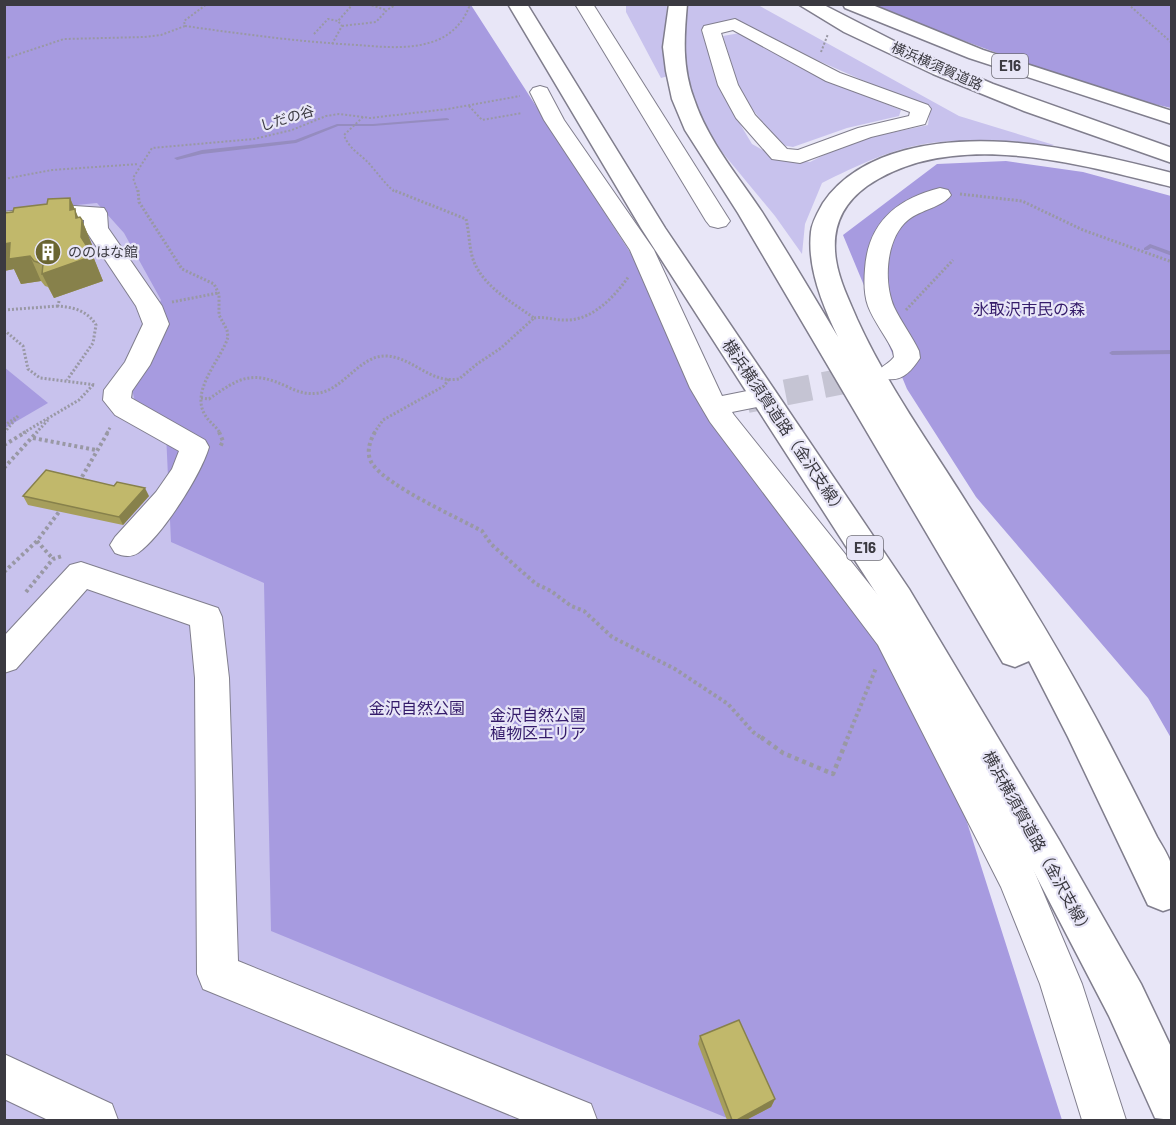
<svg xmlns="http://www.w3.org/2000/svg" width="1176" height="1125" font-family="Barlow,'Noto Sans JP',sans-serif">
<style>
.green{fill:#c8c2ed;fill-rule:evenodd}
.forest{fill:#a79be0}
.lines{fill:none;stroke-linecap:round;stroke-linejoin:round}
.stream{fill:#958cbf;fill-rule:evenodd}
.minor-tunnel{stroke:#c5c4d3;stroke-width:26;stroke-dasharray:26 13;stroke-linecap:butt}
.minor-casing{stroke:#807e8d;stroke-width:2}
.highway-casing{stroke:#807e8d;stroke-width:3}
.path-far3{stroke:#9998a4;stroke-width:2;stroke-dasharray:2 2;stroke-linecap:butt}
.path-far2{stroke:#9998a4;stroke-width:3;stroke-dasharray:2 2;stroke-linecap:butt}
.path-far1{stroke:#9998a4;stroke-width:4;stroke-dasharray:3 3;stroke-linecap:butt}
.path{stroke:#9998a4;stroke-width:4.5;stroke-dasharray:4 4;stroke-linecap:butt}
.minor{fill:#fff;fill-rule:evenodd}
.highway{fill:#fff;fill-rule:evenodd}
.wall{fill:#a69e5c}
.shaded-wall{fill:#87814b}
.building{fill:#c1b86b;stroke:#87814b;stroke-width:1.5}
.labels{text-anchor:middle;stroke-width:4.5;stroke-linejoin:round;paint-order:stroke}
.far-street-label{font-size:14px;fill:#3b3a41;stroke:#e8e6f7}
.far-poi-label{font-size:14px;fill:#3b3a41;stroke:#e8e6f7;text-anchor:start}
.shield{fill:#e8e6f7;stroke:#6f6e78;stroke-width:1.5}
.shield-label{font-size:15px;font-weight:bold;fill:#3b3a41}
.park-label{font-size:16px;fill:#341b6a;stroke:#e8e6f7}
.street-label{font-size:16px;fill:#3b3a41;stroke:#e8e6f7}
</style>
<rect width="100%" height="100%" fill="#e8e6f7"/>
<g class="green">
<path d="M5 5 953 1120H5Z"/>
<path d="M626 5H667L664 53 668 76 661 78 626 12Z"/>
<path d="M687 5H758L959 116 1054 145 1043 148C1006 144 968 138 931 143 893 148 856 166 822 183L805 224 802 254 775 216 698 123 687 88 681 36ZM739 21 819 61 930 110 928 125 852 141 810 162 773 156 752 144 721 92 701 29Z"/>
<path d="M740 33 820 77 901 110 899 116 847 128 793 147 781 145 741 95 723 36Z"/>
</g>
<g class="forest">
<path d="M5 5H471L666 308 943 747 1062 1120H732L271 931 264 583 171 542 166 433 136 407 128 370 161 300 124 233 97 203 5 212Z"/>
<path d="M867 5H1171V108L1103 92Z"/>
<path d="M1006 161 1083 172 1171 196V738L1148 698 976 497 907 389 843 235 937 164Z"/>
<path d="M4 367 48 403 5 428H4Z"/>
</g>
<g class="lines">
<g class="stream">
<path d="M447 118 449 119V120L373 126H338L296 143 202 154 177 160 174 158 202 150 295 140 337 124H373Z"/>
<path d="M1150 244 1172 252V256L1151 248 1148 250H1144V248Z"/>
<path d="M1172 350V354L1112 355 1109 353 1112 351Z"/>
</g>
<path class="minor-tunnel" d="M747 400 879 374"/>
<defs>
<g id="minor">
<path d="M575 4H593L730 221 726 226 718 228 710 226 706 221Z"/>
<path d="M735 19 840 73 928 105 931 109 925 124 871 137 800 163 772 159 736 118 718 85 702 30 704 26ZM733 30 826 81 910 112 909 116 858 128 798 150 787 149 755 115 738 85 721 33Z"/>
<path d="M540 86 547 88 564 120 654 250 722 396 747 391 757 393 761 400 757 407 732 412 734 415 902 625 1032 866 1082 984 1126 1120H1082L1040 984 1001 887 878 645 710 422 690 388 630 250 544 120 530 92 533 88Z"/>
<path d="M940 188 948 190 951 195C943 207 920 210 908 220 886 238 883 281 894 307 901 322 912 336 919 351L920 358C910 373 901 383 882 378L878 372C882 365 889 364 894 357L893 351C886 336 874 322 868 306 864 295 864 281 865 269 868 223 896 199 940 188Z"/>
<path d="M60 205 104 208 107 213 108 228 162 306 169 324 150 365 132 391 131 398 205 440 209 447C201 475 162 536 138 553 130 558 123 556 115 553L110 545 115 537 156 492 172 469 179 451 115 415 103 400 104 390 125 362 143 324 136 306 84 228V220L60 219 4 226V212Z"/>
<path d="M81 562 218 608 222 617 229 678 238 961 591 1104 597 1120H522L203 989 197 974 195 678 190 625 87 589 16 669 4 673V636L70 565Z"/>
<path d="M4 1054 112 1104 118 1120H48L4 1099Z"/>
</g>
<g id="highway">
<path d="M508 4H527L665 228 909 589 1059 840 1141 984 1172 1049V1120L1155 1118 1109 1016 1031 866 885 607 641 228Z"/>
<path d="M669 4H687C684 38 682 67 694 99 708 141 738 176 762 212 788 253 813 295 838 337 823 306 807 268 811 232 812 222 818 212 823 203 861 147 944 138 1006 142 1062 146 1117 159 1172 173V187C1079 164 953 127 867 186 842 204 831 228 836 260 839 280 849 300 857 319 887 385 930 444 968 505 1023 590 1075 675 1121 766 1133 789 1145 813 1157 837 1162 846 1170 857 1172 868 1173 880 1172 895 1172 908L1163 911 1148 905 1068 737 1029 661 1015 667 1003 663 738 213 685 130 672 99 666 71 663 47Z"/>
<path d="M798 4H822L902 45 993 84 1172 148V163L1024 111 933 74 844 32Z"/>
<path d="M843 4H870L983 50 1172 111V124L969 58 845 8Z"/>
</g>
</defs>
<use href="#minor" class="minor-casing"/>
<use href="#highway" class="highway-casing"/>
<g class="path-far3">
<path d="M368 4 386 10"/>
<path d="M1128 4 1172 43"/>
<path d="M185 26C242 34 300 42 358 45 383 47 410 50 435 41 451 35 463 23 469 7L467 4"/>
<path d="M342 26 376 22 387 10 397 4"/>
<path d="M314 34 328 19 338 21"/>
<path d="M332 44 342 26 338 21 353 4"/>
<path d="M821 52 828 34"/>
<path d="M4 59 64 39 144 37 161 35 185 26 184 21 207 4"/>
<path d="M469 106 482 120 522 113"/>
<path d="M363 117 344 135C349 150 363 155 372 167 380 176 385 184 395 192"/>
<path d="M4 179 52 170 139 164"/>
<path d="M138 192 133 178 152 148 254 139 292 130 326 116 339 114 370 118 448 109 520 96"/>
</g>
<g class="path-far2">
<path d="M138 190 139 202 182 269 214 284 219 294V315L227 330 228 337C221 360 190 390 205 415 209 422 216 426 220 433"/>
<path d="M960 194 1022 201 1083 230 1172 262"/>
<path d="M59 301 58 306C73 307 88 311 96 325L93 343 67 380"/>
<path d="M172 302 218 293"/>
<path d="M4 310 58 306"/>
<path d="M906 310 953 260"/>
<path d="M534 318C546 316 556 321 568 320 594 319 615 296 629 276"/>
<path d="M4 330 23 346 28 369 40 378 96 385"/>
<path d="M201 398 209 399C240 377 252 370 288 387 298 392 308 395 319 393 344 389 360 355 386 356 413 357 430 384 459 379L477 364 501 348 534 318C512 302 480 285 472 256 469 244 469 231 466 219L393 190"/>
<path d="M4 426 15 418"/>
<path d="M4 433 18 416"/>
<path d="M23 433 79 400 93 385"/>
<path d="M36 433 48 420"/>
<path d="M107 433 111 426"/>
<path d="M374 433 383 420 444 386 449 379"/>
</g>
<g class="path-far1">
<path d="M219 432 223 441 220 447"/>
<path d="M375 432C369 442 365 456 374 466 390 487 456 517 482 531L491 544 536 584 551 591 571 606 584 611 612 637 675 669 728 704 753 732 763 739"/>
<path d="M33 438 96 450"/>
<path d="M4 445 26 432"/>
<path d="M4 468 37 432"/>
<path d="M79 482 108 432"/>
<path d="M37 541 53 559"/>
<path d="M4 572 37 541 62 508"/>
<path d="M26 592 53 559 62 556"/>
<path d="M847 739 876 668"/>
</g>
<path class="path" d="M761 737 783 753 833 774 848 737"/>
<use href="#minor" class="minor"/>
<use href="#highway" class="highway"/>
</g>
<g class="wall">
<path d="M70 198 78 218 82 220 92 245V254L103 281 54 298 48 287 45 286 41 281 21 284 14 269 4 271V213L47 204Z"/>
<path d="M23 496H149L123 525 28 505Z"/>
<path d="M700 1036 775 1099 771 1107 746 1120H727L698 1044Z"/>
</g>
<g class="shaded-wall">
<path d="M70 198 82 226V220L92 245 91 257 93 256 103 281 54 298 42 274 81 237 70 210Z"/>
<path d="M10 243 30 256 41 281 21 284 14 269 4 271V244Z"/>
<path d="M145 488 149 496 123 525 119 517Z"/>
<path d="M775 1099 771 1107 746 1120H737Z"/>
</g>
<g class="building">
<path d="M70 198V210L75 209 76 218 80 217 82 220 81 237 93 256 42 274 43 264 34 261 30 256 9 259 10 243 4 244V213L13 212 14 208 47 204 48 199Z"/>
<path d="M46 470 114 486 117 482 145 488 119 517 23 496Z"/>
<path d="M739 1020 775 1099 737 1120H732L700 1036Z"/>
</g>
<defs>
<symbol id="building-disc" viewBox="-11 -11 22 22"><circle r="9.5" fill="#6a6531" stroke="#e8e6f7"/><path d="M-4-6H4V6H1V3H-1V6H-4ZM-2.5-4.3h1.7v1.8h-1.7ZM.8-4.3h1.7v1.8H.8ZM-2.5-1h1.7V.8h-1.7ZM.8-1h1.7V.8H.8Z" fill="#fff"/></symbol>
</defs>
<g fill-rule="evenodd">
<use href="#building-disc" x="33" y="237" width="30" height="30"/>
</g>
<g class="labels">
<g class="far-street-label">
<text transform="translate(937 66) rotate(24)" y="5">横浜横須賀道路</text>
<text transform="translate(287 118) rotate(-17)" y="5">しだの谷</text>
</g>
<g class="far-poi-label">
<text x="68" y="257">ののはな館</text>
</g>
<g class="shield">
<rect x="992" y="54" width="36" height="24" rx="4.5"/>
<rect x="847" y="536" width="36" height="24" rx="4.5"/>
</g>
<g class="shield-label">
<text x="1010" y="71">E16</text>
<text x="865" y="553">E16</text>
</g>
<g class="park-label">
<text x="1029" y="315">氷取沢市民の森</text>
<text x="417" y="714">金沢自然公園</text>
<text x="538" y="721">金沢自然公園<tspan x="538" dy="18">植物区エリア</tspan></text>
</g>
<g class="street-label">
<text transform="translate(785 427) rotate(56)" y="6">横浜横須賀道路（金沢支線）</text>
<text transform="translate(1038 843) rotate(61)" y="6">横浜横須賀道路（金沢支線）</text>
</g>
</g>
<rect width="1176" height="1125" fill="none" stroke="#3b3a41" stroke-width="12"/>
</svg>
